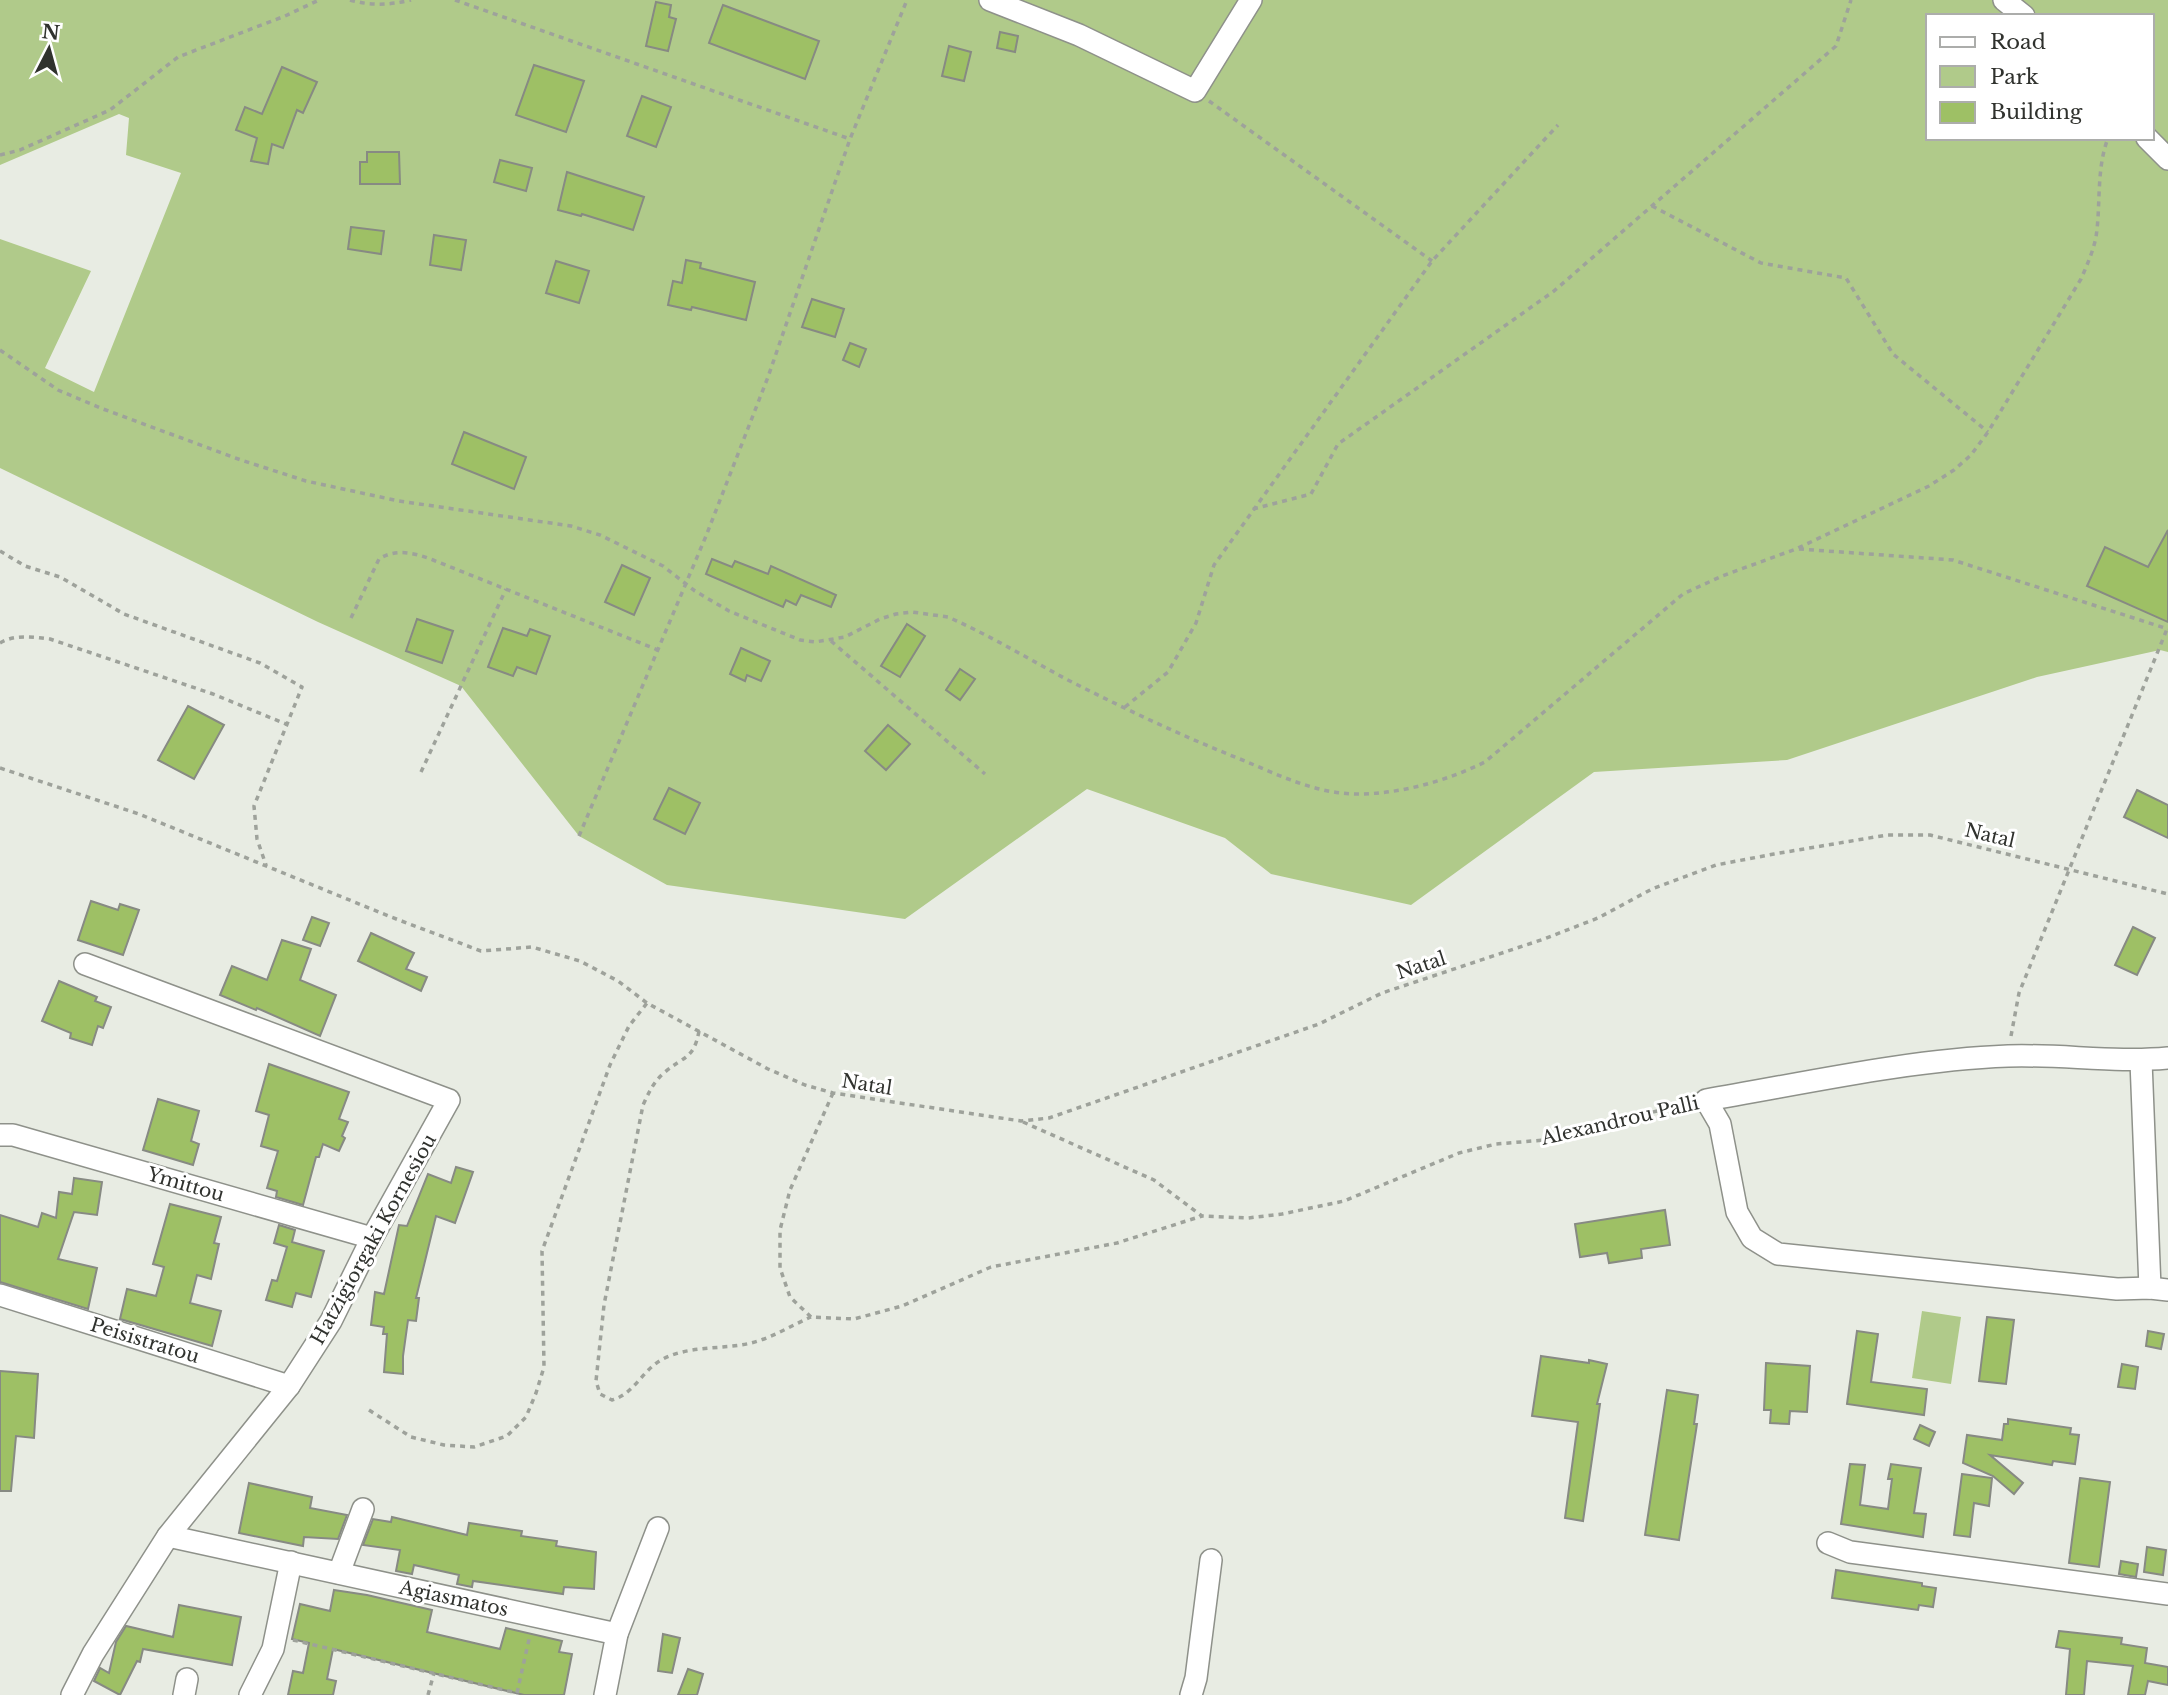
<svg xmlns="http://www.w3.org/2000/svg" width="2168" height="1695" font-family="'Libre Baskerville',serif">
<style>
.green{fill:#b0ca8a;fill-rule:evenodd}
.building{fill:#9ec065;stroke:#878a83;stroke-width:2}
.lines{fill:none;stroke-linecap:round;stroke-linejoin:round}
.minor-casing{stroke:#8e918a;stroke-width:24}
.path{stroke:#9ea29b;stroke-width:3.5;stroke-dasharray:5 5;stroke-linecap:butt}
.minor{stroke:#fff;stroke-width:21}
.labels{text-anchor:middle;stroke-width:6;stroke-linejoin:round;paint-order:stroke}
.street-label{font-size:19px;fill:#30322e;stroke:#fff}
</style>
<rect width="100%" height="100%" fill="#e8ece3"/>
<g class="green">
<path d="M0 0H2168V652L2160 650 2037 677 1787 760 1594 772 1411 905 1271 874 1225 838 1087 789 905 919 667 885 579 836 461 686 318 622 0 468V239L91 271 45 368 94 392 181 173 126 155 129 118 119 114 0 165ZM1928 16H2152V138H1928Z"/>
<path d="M1922 1311 1961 1317 1951 1384 1912 1378Z"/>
</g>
<g class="building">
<path d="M656 2 671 5 669 17 676 19 668 51 646 46Z"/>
<path d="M723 5 819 41 805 79 709 43Z"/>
<path d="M1000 32 1018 36 1015 52 997 48Z"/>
<path d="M949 46 971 52 964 81 942 76Z"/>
<path d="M534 65 584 81 566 132 516 115Z"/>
<path d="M282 67 317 82 303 113 297 110 283 148 272 144 268 164 251 161 257 138 236 130 245 107 262 114Z"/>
<path d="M642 96 671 107 656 147 627 136Z"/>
<path d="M367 152H399L400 184H360V162H367Z"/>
<path d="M500 160 532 168 526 191 494 182Z"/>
<path d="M567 172 644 197 633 230 582 214 581 216 558 210Z"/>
<path d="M351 227 384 231 381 254 348 249Z"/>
<path d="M434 235 466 240 461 270 430 265Z"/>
<path d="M686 260 701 263 700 268 755 282 746 320 692 307 691 310 668 305 673 281 682 283Z"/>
<path d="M556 261 589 271 579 303 546 293Z"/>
<path d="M812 299 844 309 835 337 802 327Z"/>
<path d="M850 343 866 349 859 367 843 360Z"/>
<path d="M464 432 526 457 514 489 452 464Z"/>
<path d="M2168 530V622L2087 586 2105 547 2148 567Z"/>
<path d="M712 559 732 567 735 561 768 574 771 566 836 595 831 607 801 595 796 605 786 600 783 607 706 574Z"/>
<path d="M622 565 650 578 634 615 605 602Z"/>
<path d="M417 619 453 631 442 663 406 651Z"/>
<path d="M907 624 925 636 900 677 881 666Z"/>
<path d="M503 628 527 636 530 629 550 636 536 674 517 667 513 676 488 667Z"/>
<path d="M741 648 770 661 761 681 747 675 745 681 730 674Z"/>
<path d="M960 669 975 679 960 700 946 690Z"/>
<path d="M188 706 224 725 194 779 158 760Z"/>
<path d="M888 725 910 744 886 770 865 751Z"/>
<path d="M669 788 700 803 685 834 654 819Z"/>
<path d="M2137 790 2168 805V838L2124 817Z"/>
<path d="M91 901 118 910 120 904 139 910 123 955 78 940Z"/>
<path d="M312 917 329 923 320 946 303 940Z"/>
<path d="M2133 927 2155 938 2137 975 2115 965Z"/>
<path d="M371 933 414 953 406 969 427 977 421 991 358 961Z"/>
<path d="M282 940 311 949 300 980 336 995 320 1036 257 1008 256 1010 220 995 232 966 267 980Z"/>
<path d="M59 981 97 997 95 1001 111 1007 103 1028 98 1026 92 1045 70 1038 71 1033 42 1021Z"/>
<path d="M269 1064 349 1092 339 1119 348 1122 342 1136 345 1138 339 1151 323 1144 319 1157H316L303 1205 276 1197 277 1191 267 1188 278 1151 261 1146 269 1115 256 1111Z"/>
<path d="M158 1099 199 1111 191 1141 199 1144 193 1165 143 1150Z"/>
<path d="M456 1167 473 1172 455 1223 436 1216 416 1298H419L416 1321 408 1320 403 1356V1374L384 1372 387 1334H383L384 1327 371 1325 375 1292 384 1294 399 1225 407 1226 428 1174 451 1183Z"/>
<path d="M74 1178 102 1182 97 1215 74 1212 58 1259 97 1268 88 1309 0 1282V1215L38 1227 42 1213 56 1218 59 1192 72 1194Z"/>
<path d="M170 1204 221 1217 214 1243 219 1244 211 1279 197 1275 190 1303 221 1311 212 1346 120 1319 127 1289 156 1296 164 1267 153 1264Z"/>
<path d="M1665 1210 1670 1245 1641 1249 1642 1258 1609 1263 1607 1253 1580 1257 1575 1224Z"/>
<path d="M279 1225 295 1230 292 1242 324 1251 311 1297 296 1293 292 1307 266 1300 272 1280 277 1281 287 1247 274 1243Z"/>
<path d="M1987 1317 2014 1320 2006 1384 1979 1381Z"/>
<path d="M1857 1331 1878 1334 1871 1382 1927 1389 1924 1415 1847 1404Z"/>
<path d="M2148 1331 2164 1334 2161 1349 2146 1346Z"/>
<path d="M1541 1356 1589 1363V1360L1607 1364 1597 1404H1600L1583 1521 1565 1518 1578 1422 1532 1416Z"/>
<path d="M1766 1363 1810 1366 1807 1412 1790 1411 1789 1424 1770 1423 1771 1410H1764Z"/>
<path d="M2122 1364 2138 1367 2135 1389 2118 1387Z"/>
<path d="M0 1371 38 1374 34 1438 16 1436 11 1491H0Z"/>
<path d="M1667 1390 1698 1395 1694 1424H1697L1679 1540 1645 1535Z"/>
<path d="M2008 1419 2071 1428 2070 1434 2079 1435 2075 1464 2053 1461 2052 1465 1990 1455 2023 1483 2014 1494 1993 1476 1963 1463 1967 1435 2002 1440 2004 1424H2008Z"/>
<path d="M1920 1425 1935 1432 1929 1446 1914 1439Z"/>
<path d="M1850 1464 1865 1465 1860 1505 1888 1509 1892 1479H1888L1891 1464 1921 1468 1914 1513 1926 1514 1923 1537 1841 1524Z"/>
<path d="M1962 1474 1992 1478 1989 1506 1974 1503 1970 1537 1954 1535Z"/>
<path d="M2080 1478 2110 1482 2099 1567 2069 1563Z"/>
<path d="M249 1483 312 1497 310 1508 347 1515 338 1539 304 1537 303 1546 239 1533Z"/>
<path d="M392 1517 467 1535 469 1523 522 1531 521 1536 557 1541 556 1546 596 1552 594 1589 564 1587 563 1594 473 1581 472 1587 457 1584 459 1575 414 1565 412 1574 396 1571 400 1550 363 1545 373 1519 391 1522Z"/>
<path d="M2147 1547 2166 1550 2163 1575 2144 1572Z"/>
<path d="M2121 1561 2138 1564 2136 1577 2119 1574Z"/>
<path d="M1836 1570 1922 1583V1586L1936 1588 1933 1607 1919 1605 1918 1610 1832 1598Z"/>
<path d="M334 1590 367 1595 432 1610 427 1632 500 1649 506 1628 562 1641 559 1652 572 1654 564 1695H524L333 1649 327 1679 336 1681 333 1695H288L293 1671 303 1673 309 1643 292 1639 300 1604 330 1611Z"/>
<path d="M179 1605 241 1617 232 1665 143 1649 140 1662 137 1661 120 1695 94 1681 100 1668 109 1673 116 1642 126 1626 173 1637Z"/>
<path d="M2059 1631 2122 1638 2121 1644 2147 1648 2145 1663 2168 1667V1685L2148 1681 2145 1695H2128L2133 1666 2087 1661 2084 1695H2066L2070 1649 2056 1647Z"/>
<path d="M663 1634 680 1638 672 1673 658 1671Z"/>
<path d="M688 1669 703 1674 697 1695H678Z"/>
</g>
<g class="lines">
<defs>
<g id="minor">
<path d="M990 0 1079 35 1195 91 1251 0"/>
<path d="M2004 0 2024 16"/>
<path d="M2147 138 2168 159"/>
<path d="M2168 1058C2115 1063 2061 1054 2008 1056 1907 1060 1806 1083 1706 1100L1720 1124 1737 1212 1752 1238 1778 1254 2117 1289 2150 1288 2168 1290"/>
<path d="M2141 1061 2150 1288"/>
<path d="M0 1135H13L372 1238"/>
<path d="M0 1295 289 1386"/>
<path d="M168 1536 617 1634"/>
<path d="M1828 1543 1850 1552 2168 1594"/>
<path d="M339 1573 363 1509"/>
<path d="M72 1695 93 1654 168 1536 289 1386 331 1321 372 1238 449 1100 85 964"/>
<path d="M184 1695 187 1679"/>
<path d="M250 1695 273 1649 291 1562"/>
<path d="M605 1695 617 1634 658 1528"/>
<path d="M1191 1695 1196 1678 1211 1560"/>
</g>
</defs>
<use href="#minor" class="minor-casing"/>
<g class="path">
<path d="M350 0C371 6 390 5 411 0"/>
<path d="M455 0 850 139"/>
<path d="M1209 101 1432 261"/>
<path d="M0 155 20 150 110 110 178 57 285 16 319 0"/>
<path d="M1652 206 1761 263 1846 278 1893 354 1988 432"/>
<path d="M0 350 58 390 103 409 241 460 306 481 399 501 571 526 600 535 663 566 695 591 729 611 800 640 815 642 845 637 880 619 896 614 912 612 948 617C989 635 1027 658 1066 679 1125 709 1184 737 1245 761 1280 776 1318 794 1357 794 1401 794 1446 781 1485 762L1683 594 1722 576 1796 549 1929 486 1954 470 1971 455 1988 432 2081 279C2087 265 2093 252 2096 237 2101 204 2096 170 2108 138"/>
<path d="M1253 509 1311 494 1338 444 1554 291 1836 46 1851 0"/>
<path d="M1799 549 1953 560 2168 629"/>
<path d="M0 551 25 566 60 577 124 614 260 663 302 687 254 806 257 839 266 865"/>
<path d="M351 618 379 559C396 548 415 553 433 560L658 650"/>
<path d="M831 641 985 774"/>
<path d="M0 643C15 634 33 637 50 639L213 694 286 724"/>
<path d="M1125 707 1168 672 1196 623 1214 565 1432 261 1558 125"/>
<path d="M0 768 139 814 391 917 481 951 532 947 580 961 618 981 647 1003 768 1069 805 1085 833 1093 1021 1121 1049 1118 1319 1024 1382 993 1544 939 1598 918 1652 889 1716 865 1774 854 1887 835H1930L2168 894"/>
<path d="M421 772 506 589"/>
<path d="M579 836 706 536 768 377 850 139 907 0"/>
<path d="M699 1031C694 1059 684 1056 665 1072 654 1081 649 1092 643 1105L604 1305 596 1381 600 1394 612 1400C634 1394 642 1371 661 1360 688 1345 722 1350 751 1343 772 1338 792 1325 811 1317"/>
<path d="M2011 1036 2019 993 2167 629"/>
<path d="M833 1093 790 1190 780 1230V1268L790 1297 811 1317 854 1319 902 1306 991 1267 1117 1243 1202 1216"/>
<path d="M1023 1122 1154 1180 1202 1216 1248 1218 1282 1214 1344 1201 1459 1153 1496 1144 1557 1139 1610 1122 1687 1104"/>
<path d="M369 1410 411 1437 444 1445 474 1447 507 1436 526 1417 536 1393 544 1367 542 1251 610 1065 629 1026 647 1003"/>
<path d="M293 1640 517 1693"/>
<path d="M517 1693 530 1635"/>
<path d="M428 1695 434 1673"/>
</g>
<use href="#minor" class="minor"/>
</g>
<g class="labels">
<g class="street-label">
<text transform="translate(1990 835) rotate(13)" y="7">Natal</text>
<text transform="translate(1421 965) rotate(-18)" y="7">Natal</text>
<text transform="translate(867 1084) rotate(9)" y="7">Natal</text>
<text transform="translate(1620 1120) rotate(-13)" y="7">Alexandrou Palli</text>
<text transform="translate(186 1184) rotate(16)" y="7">Ymittou</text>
<text transform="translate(373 1239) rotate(-61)" y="7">Hatzigiorgaki Kornesiou</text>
<text transform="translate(145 1340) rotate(17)" y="7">Peisistratou</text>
<text transform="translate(454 1598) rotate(12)" y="7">Agiasmatos</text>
</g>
</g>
<rect x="1926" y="14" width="228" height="126" fill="#ffffff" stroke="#acadab" stroke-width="2"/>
<rect x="1940" y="37" width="35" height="10" fill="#ffffff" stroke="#acadab" stroke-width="2"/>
<text x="1990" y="49" font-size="21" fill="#30322e">Road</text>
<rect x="1940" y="66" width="35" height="21" fill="#b0ca8a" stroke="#acadab" stroke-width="2"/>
<text x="1990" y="84" font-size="21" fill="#30322e">Park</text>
<rect x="1940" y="102" width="35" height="21" fill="#9ec065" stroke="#acadab" stroke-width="2"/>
<text x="1990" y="119" font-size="21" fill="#30322e">Building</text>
<g transform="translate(49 49) rotate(6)" stroke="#ffffff" stroke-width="5" paint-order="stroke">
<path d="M0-5L12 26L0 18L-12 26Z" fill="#30322e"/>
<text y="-10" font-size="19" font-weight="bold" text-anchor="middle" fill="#30322e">N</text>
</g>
</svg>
